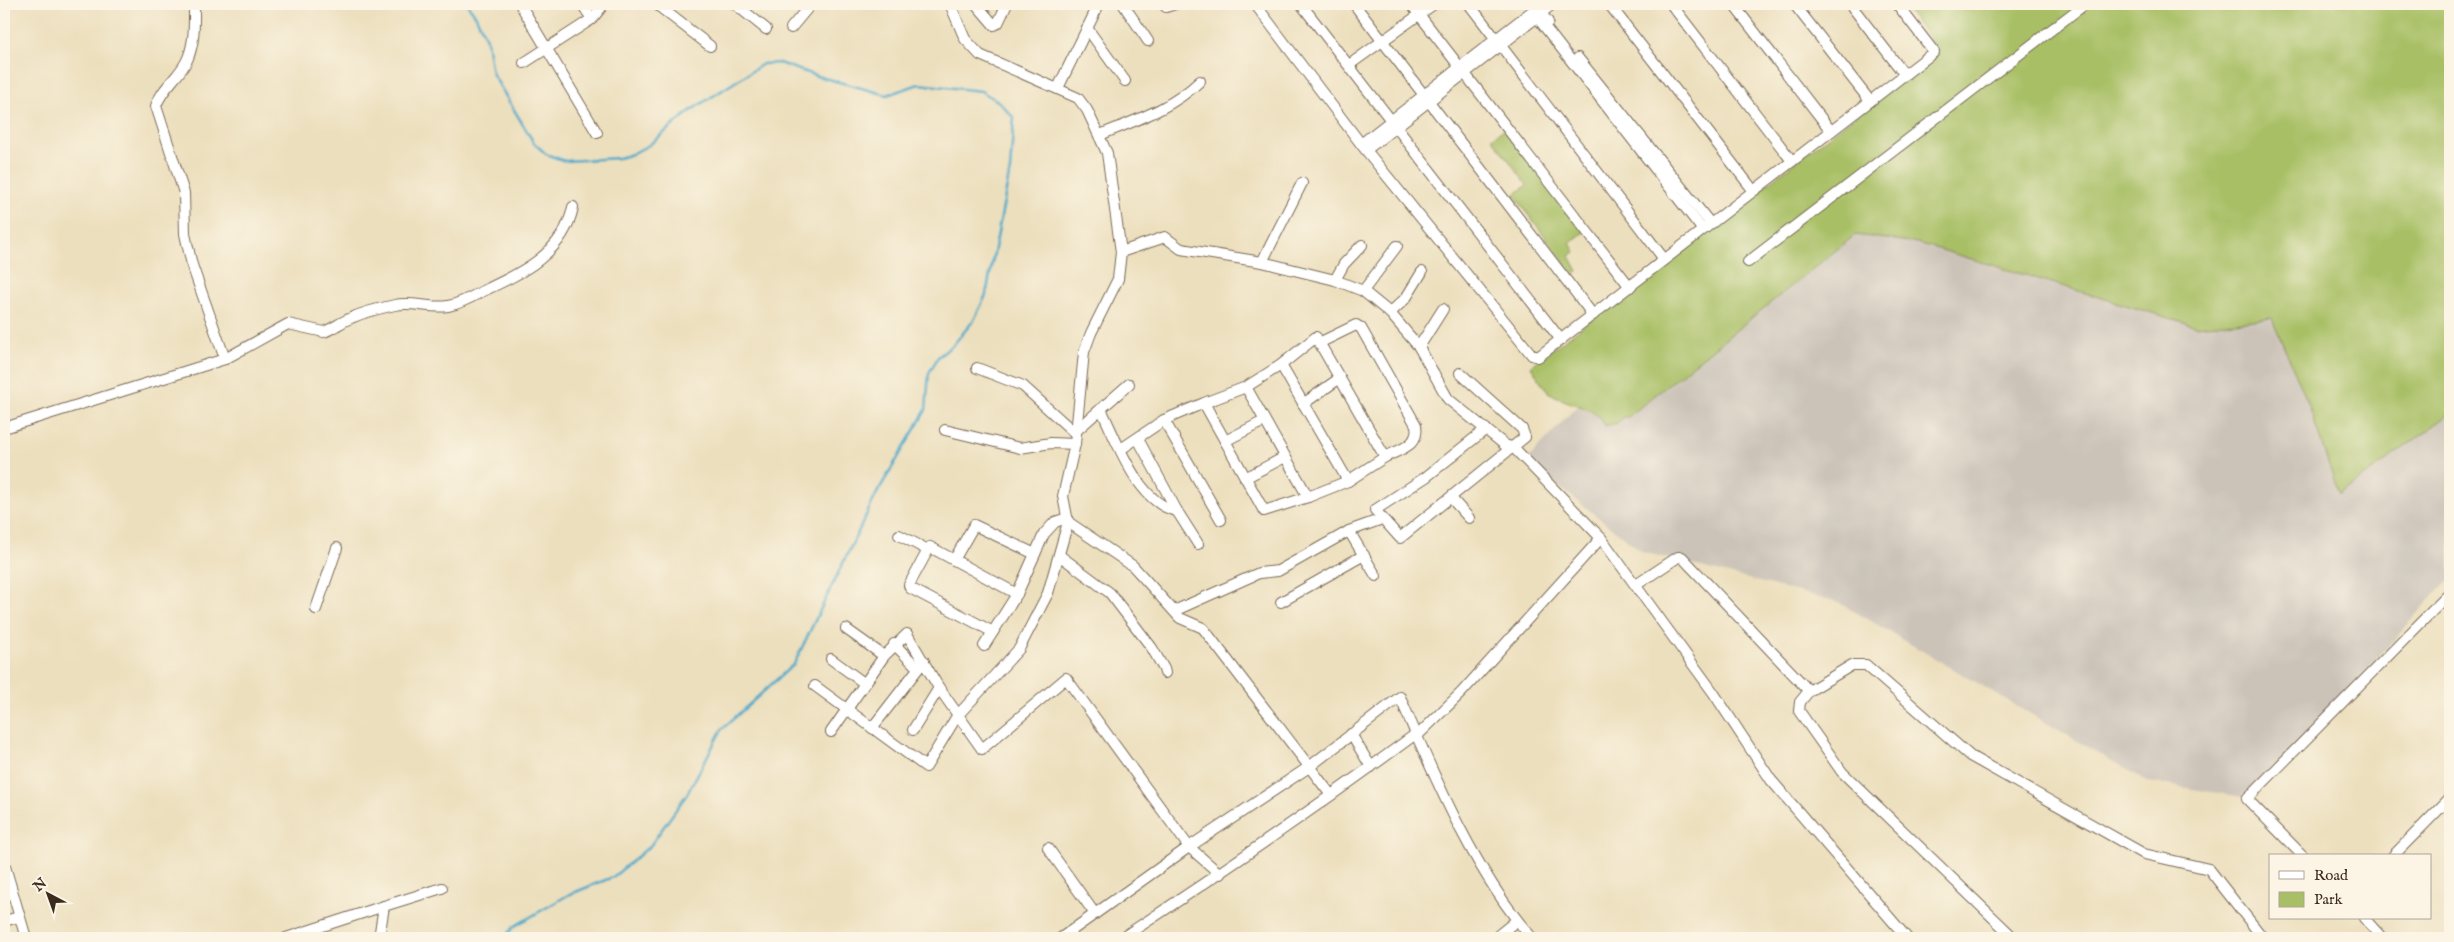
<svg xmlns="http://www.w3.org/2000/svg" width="2454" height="942" font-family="'IM FELL English',serif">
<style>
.industrial{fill:#cbc3b8}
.green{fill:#a8bf65;stroke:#727442}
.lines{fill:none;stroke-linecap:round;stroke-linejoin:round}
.stream{stroke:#4ba9ca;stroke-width:2.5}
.minor-casing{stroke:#796956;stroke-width:12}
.minor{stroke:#fff;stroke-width:10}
</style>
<rect width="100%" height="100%" fill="#fcf5e5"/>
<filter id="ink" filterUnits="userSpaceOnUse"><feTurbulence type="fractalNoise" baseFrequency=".02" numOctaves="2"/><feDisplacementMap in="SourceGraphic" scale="10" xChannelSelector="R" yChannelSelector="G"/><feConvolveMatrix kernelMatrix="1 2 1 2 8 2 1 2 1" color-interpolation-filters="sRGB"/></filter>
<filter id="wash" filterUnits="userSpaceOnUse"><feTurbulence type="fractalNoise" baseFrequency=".0096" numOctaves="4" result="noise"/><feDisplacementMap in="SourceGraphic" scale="20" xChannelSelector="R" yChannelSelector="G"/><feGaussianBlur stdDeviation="1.12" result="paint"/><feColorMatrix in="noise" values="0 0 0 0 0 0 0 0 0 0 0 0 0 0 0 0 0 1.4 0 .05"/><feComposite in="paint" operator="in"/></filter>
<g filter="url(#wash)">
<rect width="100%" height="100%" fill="#ecdfbd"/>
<path class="industrial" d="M1855 235 1918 243 2196 326 2272 318 2308 403 2339 495 2450 414V578L2250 798 2148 782 1838 602 1643 552 1526 461 1577 406 1593 412 1603 419 1617 423 1624 417H1628Z"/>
<g class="green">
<path d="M1903 4H2450V414L2339 495 2308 403 2272 318 2196 326 1918 243 1855 235 1628 417H1624L1617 423 1605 426C1597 404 1562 406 1546 389 1540 383 1536 373 1531 366L1938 52Z"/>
<path d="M1505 128 1584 232 1570 243 1575 252 1570 256 1578 271 1573 274 1514 195 1527 185 1492 138Z"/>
</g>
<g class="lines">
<g class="stream">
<path d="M467 4 476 16 487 41 492 73 534 143 546 154 565 161 619 158 632 154 649 145 693 109 763 64 779 63 817 76 887 95 919 84 981 91 999 102 1014 118 1010 170 986 295 974 320 953 345 938 357 929 373 926 410 877 493 794 664 722 729 687 794 650 846 613 877 568 895 515 926 503 938"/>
<path d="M4 5 6 4"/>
</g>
</g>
</g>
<g filter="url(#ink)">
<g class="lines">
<defs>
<g id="minor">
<path d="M194 4C194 22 195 41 188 58 181 76 162 87 156 106L184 193 185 234 192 265 225 359"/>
<path d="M520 4 597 133"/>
<path d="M582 4 592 19"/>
<path d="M656 4 710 46"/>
<path d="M735 4 766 29"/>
<path d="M976 4 994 25 998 23 1007 4"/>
<path d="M1123 4 1148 41"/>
<path d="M1163 4 1166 7 1175 4"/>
<path d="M1255 4 1361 144 1532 355 1538 357 1934 52 1897 4"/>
<path d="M1301 4 1561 340"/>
<path d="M1354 4 1593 315"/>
<path d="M1411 4 1630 287"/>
<path d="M1469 4 1664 259"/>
<path d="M1534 4 1537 7 1541 4"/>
<path d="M1609 4 1753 190"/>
<path d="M1671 4 1792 161"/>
<path d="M1733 4 1831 131"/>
<path d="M1794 4 1870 101"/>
<path d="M1850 4 1905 75"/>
<path d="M1548 22 1541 13 1553 4"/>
<path d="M791 28 811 4"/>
<path d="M1087 28 1125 81"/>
<path d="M1578 58 1710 223"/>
<path d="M524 63 592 19 604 4"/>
<path d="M1349 65 1434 4"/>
<path d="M1058 88 1099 4"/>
<path d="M1100 135C1136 120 1171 109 1200 81"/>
<path d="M1361 144 1531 12"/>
<path d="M1366 150 1537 17 1702 229"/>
<path d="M1121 252 1165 237 1181 249 1262 262 1335 280 1363 291 1390 313 1419 347 1448 399 1505 445 1514 448 1601 538 1713 692 1771 780 1907 938"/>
<path d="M1262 262 1302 183"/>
<path d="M1748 262 2085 4"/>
<path d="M1335 280 1344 264 1362 245"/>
<path d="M1363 291 1397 246"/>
<path d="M1390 313 1406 298 1422 272"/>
<path d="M1319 343 1356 325 1361 328 1416 425C1420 445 1401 449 1385 457"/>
<path d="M1419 347 1443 309"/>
<path d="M1281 365 1348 481"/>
<path d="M977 368 1023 386 1076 434"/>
<path d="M1460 373 1522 429 1525 437 1400 538 1375 510 1426 477 1486 429"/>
<path d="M1246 387 1308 497"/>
<path d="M1303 404 1340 378"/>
<path d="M1101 409C1117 441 1138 504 1177 511"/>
<path d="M1164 420 1221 520"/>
<path d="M4 428 225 359 288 324 324 332C334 328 341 322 351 318 364 312 381 308 395 305 412 301 430 309 448 306 460 304 472 297 483 291 522 273 564 253 573 207"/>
<path d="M945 430 1020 448 1051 443 1075 444"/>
<path d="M1077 430 1129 384"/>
<path d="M1138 439 1177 511 1198 544"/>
<path d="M1225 441 1264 421"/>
<path d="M1121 449 1164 420 1204 403 1264 511 1308 497 1348 481 1385 457 1316 337 1281 365 1246 387 1204 403"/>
<path d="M1245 478 1285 457"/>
<path d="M1451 498 1469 518"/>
<path d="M1068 522 1133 566 1180 618 1203 628 1331 795"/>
<path d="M1349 531 1376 576"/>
<path d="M899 535 928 550 909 585 910 588 993 632"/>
<path d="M928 550 930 547 1017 594"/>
<path d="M1059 555 1110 593 1152 648 1164 669 1165 673"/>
<path d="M954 560 974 525 1035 554"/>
<path d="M1636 585 1678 557H1682L1809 691 1852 665H1866L1970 756 2144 854 2209 869 2263 938"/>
<path d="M1281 602 1364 555"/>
<path d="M316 609 337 548"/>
<path d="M1174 611 1259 573 1278 571 1349 531 1382 519"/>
<path d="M846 629 884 656"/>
<path d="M894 644 918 668"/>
<path d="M984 646 1017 594 1044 534 1055 522 1067 518"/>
<path d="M831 659 864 683"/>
<path d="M815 686 926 767 957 716 1019 649 1048 593 1068 522 1063 496 1075 444 1084 352 1091 333 1118 279 1121 252 1107 153 1087 110 1078 98 980 55 965 39 950 4"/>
<path d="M1809 691 1800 702 1799 711 1842 772 2014 938"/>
<path d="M872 728 924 661"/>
<path d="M913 730 939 688"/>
<path d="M831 732 884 656 907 634 939 688 982 749 1066 678 1189 847 1220 874"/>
<path d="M1351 734 1371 767"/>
<path d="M1048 848 1095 914"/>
<path d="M2303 856 2247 799 2450 593"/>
<path d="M2393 856 2450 798"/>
<path d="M4 863 26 938"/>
<path d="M2364 918 2382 938"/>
<path d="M4 921 19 917"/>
<path d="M286 938 384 906"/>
<path d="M379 938 384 906 442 888"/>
<path d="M1061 938 1189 847 1309 767 1400 697C1435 778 1474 872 1532 938"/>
<path d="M1122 938C1221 873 1318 806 1413 736H1417L1461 693 1601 538"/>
<path d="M1495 938 1516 921"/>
</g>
</defs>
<use href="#minor" class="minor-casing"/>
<use href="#minor" class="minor"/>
</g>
</g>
<rect width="2454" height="942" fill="none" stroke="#fcf5e5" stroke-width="20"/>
<rect x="2269" y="854" width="162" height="65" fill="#fcf5e5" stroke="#afa495"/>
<rect x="2279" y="871" width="25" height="8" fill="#ffffff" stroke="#afa495"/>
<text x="2314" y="880" font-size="15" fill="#3b2a1e">Road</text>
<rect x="2279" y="892" width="25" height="15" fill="#a8bf65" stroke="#afa495"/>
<text x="2314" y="904" font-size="15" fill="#3b2a1e">Park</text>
<g transform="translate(48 894) rotate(319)" stroke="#fcf5e5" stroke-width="4" paint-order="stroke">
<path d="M0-4L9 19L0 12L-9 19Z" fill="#3b2a1e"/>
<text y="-8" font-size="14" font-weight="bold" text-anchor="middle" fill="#3b2a1e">N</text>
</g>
</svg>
